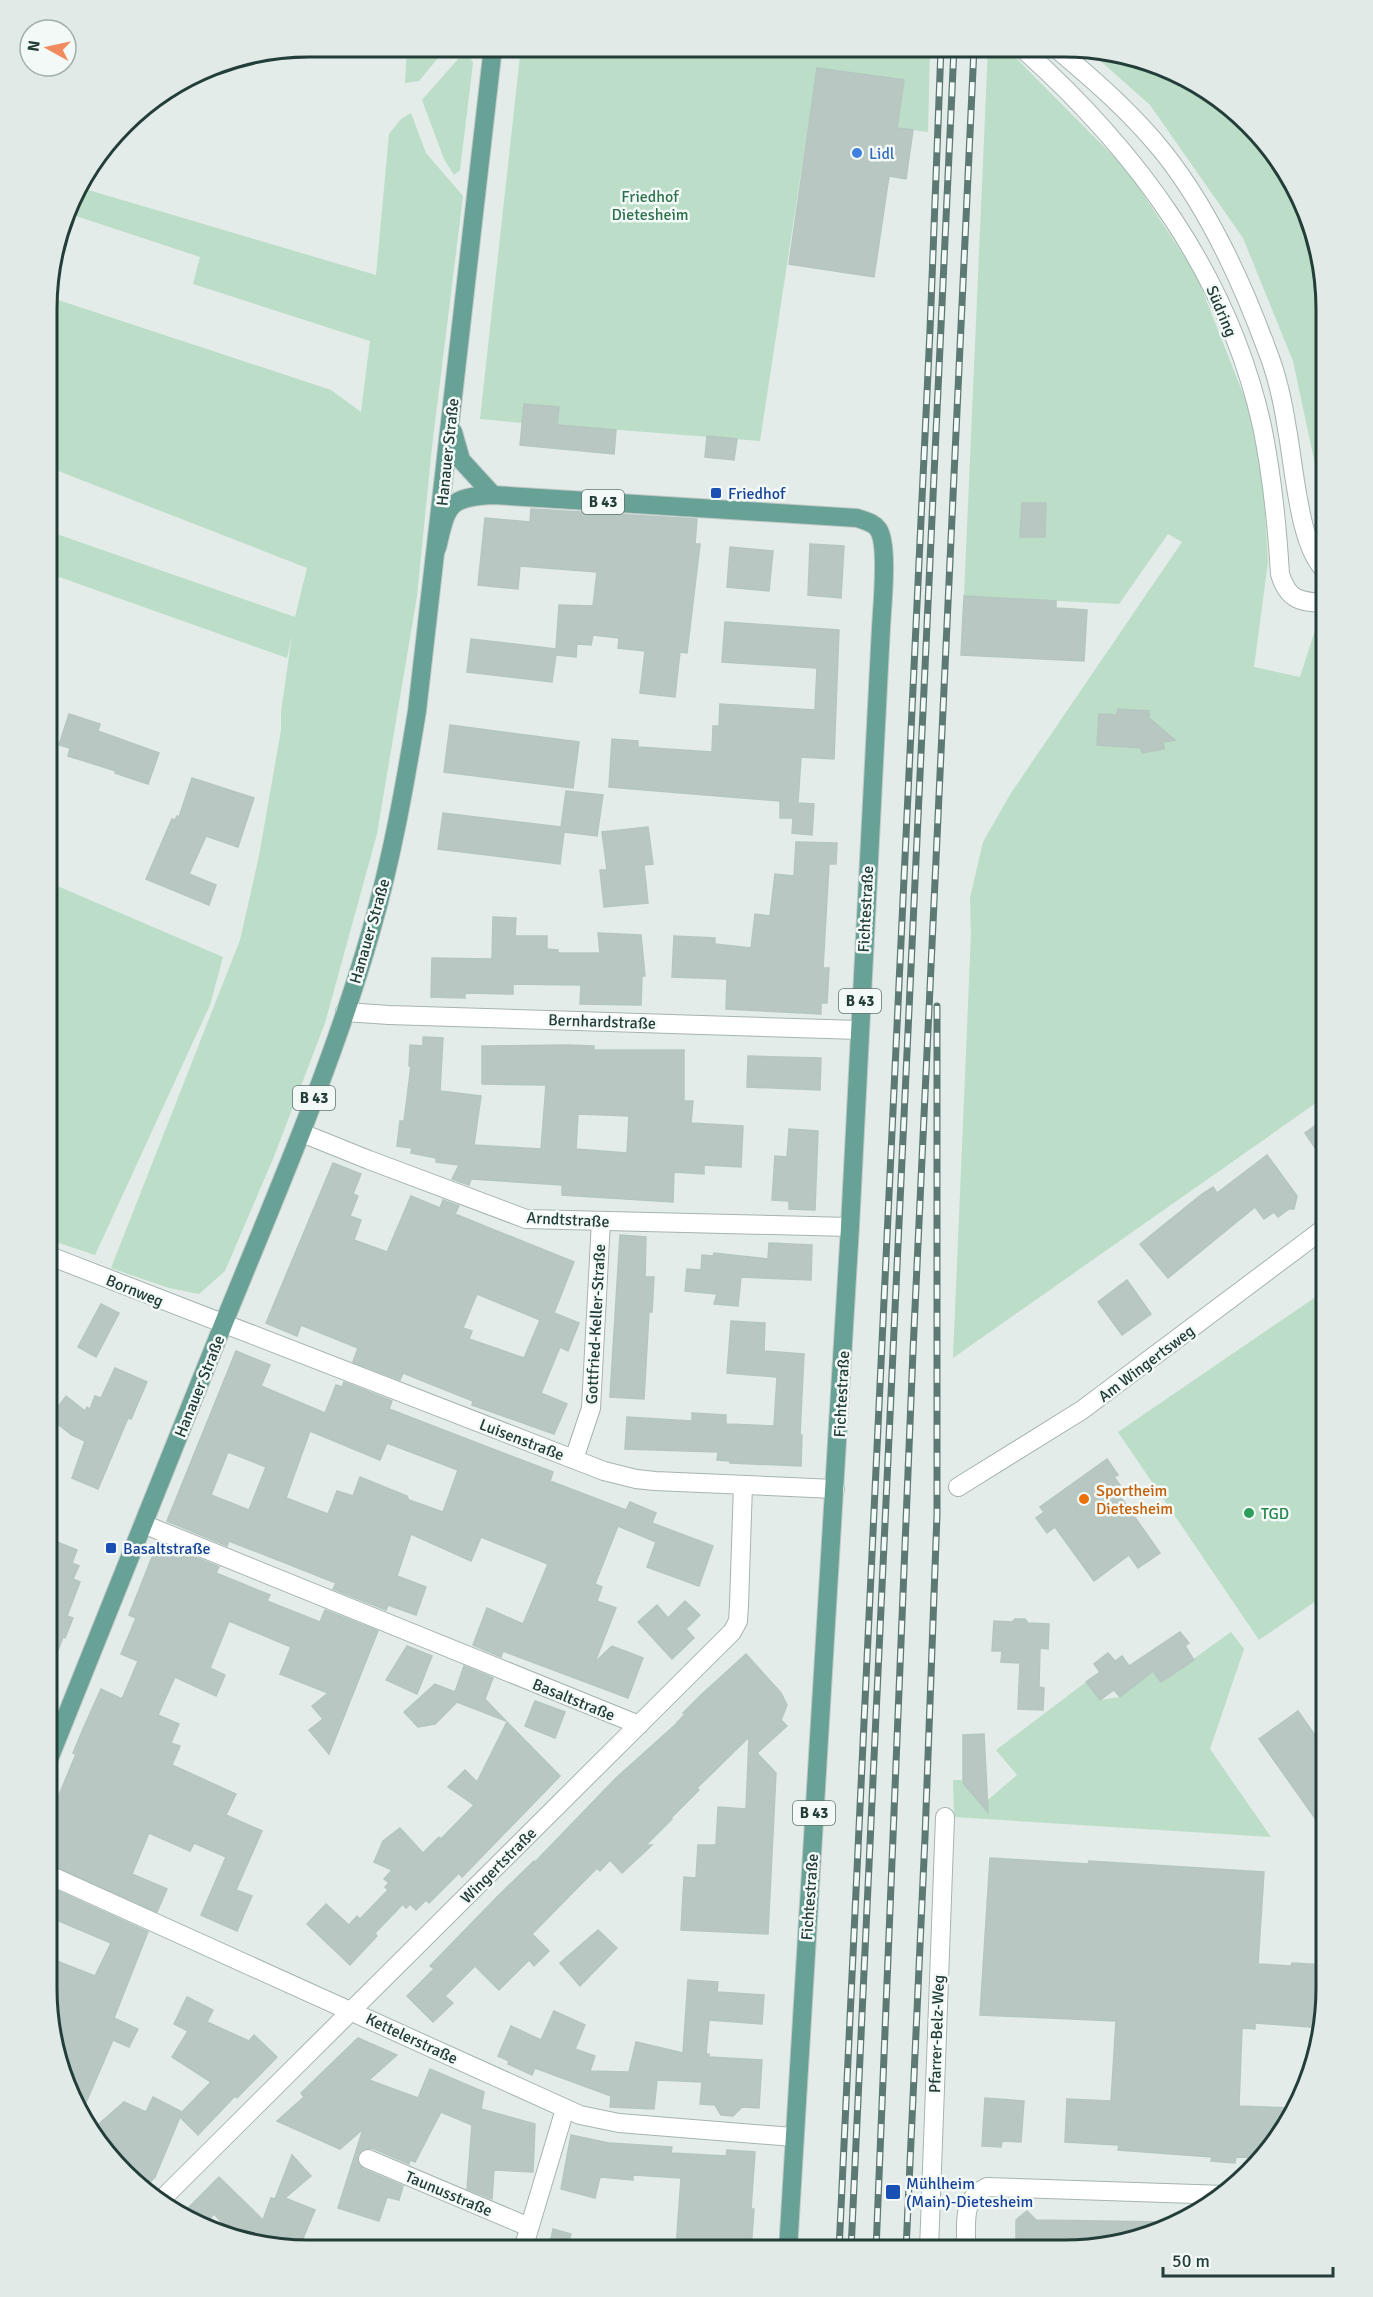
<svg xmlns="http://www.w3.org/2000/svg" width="1373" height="2297" font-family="Signika,sans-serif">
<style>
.green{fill:#bcddc7}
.building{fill:#b8c7c2;stroke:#b5c6c0;stroke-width:1.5;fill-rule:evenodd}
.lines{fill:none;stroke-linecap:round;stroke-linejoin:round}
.minor-casing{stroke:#a6b4b0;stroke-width:20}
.tertiary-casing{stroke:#a6b4b0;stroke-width:20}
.primary-casing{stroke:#c1c9c7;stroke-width:20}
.minor{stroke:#fff;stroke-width:18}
.tertiary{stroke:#fff;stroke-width:18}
.primary{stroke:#68a196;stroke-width:18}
.rail-casing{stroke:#5d7973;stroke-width:7}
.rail{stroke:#f3f9f6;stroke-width:4.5;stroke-dasharray:14;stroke-linecap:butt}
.shop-dot{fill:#3f7fe0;stroke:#f3f9f6;stroke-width:2}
.transit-dot{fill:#1a4fb4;stroke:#f3f9f6;stroke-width:2}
.food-dot{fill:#e8710a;stroke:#f3f9f6;stroke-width:2}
.leisure-dot{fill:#2e9e5b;stroke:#f3f9f6;stroke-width:2}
.labels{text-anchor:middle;stroke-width:5;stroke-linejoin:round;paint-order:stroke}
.shield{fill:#f3f9f6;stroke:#617571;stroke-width:1.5}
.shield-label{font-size:15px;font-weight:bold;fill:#233d38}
.shop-label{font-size:16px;fill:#366cbe;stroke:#f3f9f6;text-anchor:start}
.park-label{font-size:16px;fill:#2e734d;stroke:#f3f9f6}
.street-label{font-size:16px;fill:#233d38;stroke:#f3f9f6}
.transit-label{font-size:16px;fill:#164399;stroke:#f3f9f6;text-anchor:start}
.food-label{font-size:16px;fill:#c56008;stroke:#f3f9f6;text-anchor:start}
.leisure-label{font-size:16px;fill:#27864d;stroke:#f3f9f6;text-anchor:start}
.rim{fill:none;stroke:#233d38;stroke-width:3}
</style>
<rect width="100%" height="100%" fill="#e3ece9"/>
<g class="green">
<path d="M407 47H447L419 81 405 83Z"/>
<path d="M521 47 930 48 928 132 897 128 903 80 817 68 760 441 557 425 559 407 524 404 522 423 480 419Z"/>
<path d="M988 48 1007 49 1127 170 1196 274 1253 419 1263 480 1268 562 1254 667 1300 677 1318 621 1326 619V1096L953 1358 971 934 970 898 983 842 1011 793 1182 542 1168 534 1119 604 964 596Z"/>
<path d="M467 49 473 63 460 170 454 175 444 159 422 100Z"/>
<path d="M1087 49H1099L1165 67 1224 101 1273 149 1307 209 1326 309V516L1293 361 1243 238 1150 105Z"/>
<path d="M411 113 426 153 463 196 432 447 417 596 377 834 325 1023 275 1154 225 1271 199 1294 169 1288 111 1268 240 940 259 856 281 730V712L292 635 287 658 48 573V531L295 617 307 568 48 467 49 297 331 390 361 412 370 341 193 284 200 257 67 213 74 192 78 187 376 275 389 134 401 119Z"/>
<path d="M48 882 223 957 210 1005 95 1255 47 1239Z"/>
<path d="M1326 1290V1594L1259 1640 1118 1432Z"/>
<path d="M1231 1632 1244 1649 1210 1749 1271 1837 954 1817 953 1780H961L982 1805 1017 1775 996 1750 1086 1682 1100 1700 1120 1697 1152 1669 1161 1682Z"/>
</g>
<g class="building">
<path d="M817 68 904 80 897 128 913 130 906 179 889 176 874 277 789 264Z"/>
<path d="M524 404 559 407 557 425 616 430 614 454 520 445Z"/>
<path d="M707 436 737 439 734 460 705 457Z"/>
<path d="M1022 503H1046L1045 537H1020Z"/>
<path d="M531 509 697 519 695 544H700L687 653 680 652 675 697 640 693 645 651 618 648 619 638 593 635 591 645 577 644 576 657 556 655 552 682 467 672 471 639 556 649 559 605 593 606 597 572 520 566 518 589 478 585 485 518 530 522Z"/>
<path d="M810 544 844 546 841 598 808 595Z"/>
<path d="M730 547 773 551 769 591 727 587Z"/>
<path d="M964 596 1056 601V608L1087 610 1084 661 961 655Z"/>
<path d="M725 622 839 630 834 759 801 757 798 803 814 804 812 835 792 833 793 818H780V801L609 787 612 739 638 741V747L712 752 713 726H719L720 704 815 710 817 668 722 662Z"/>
<path d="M1118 709 1149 711V718L1175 740 1163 742 1164 749 1142 753 1141 748 1097 745 1099 714 1117 715Z"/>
<path d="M69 714 100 724 98 731 159 753 148 784 115 773 116 771 68 756 70 748 59 745Z"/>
<path d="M450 725 579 742 573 788 444 772Z"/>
<path d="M192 778 254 798 238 847 206 836 189 874 216 885 209 905 146 879 172 819 175 820 177 816 179 817Z"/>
<path d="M566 791 603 795 597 836 564 832 560 864 438 849 443 813 561 827Z"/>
<path d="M648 827 653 864 644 865 648 903 604 907 600 870H607L602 832Z"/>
<path d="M796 842 837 843 836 864H829L823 968H829L827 1003H821V1014L726 1009 727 979 672 977 674 936 715 938V944L751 948 755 914 770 916 775 874 794 876Z"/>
<path d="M493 917 516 918 515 936H547V949L558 950V953H600L598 933 641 935 645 976H642L641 1005 580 1004 581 985 513 984V994L465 993V998L431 997 432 958 492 959Z"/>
<path d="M423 1037 443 1038 440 1091 481 1096 474 1145 541 1149 546 1085 482 1084V1046L568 1045 594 1046V1050H684V1101H693L691 1123 743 1126 741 1167 704 1165V1174L674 1172 673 1202 562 1195V1185L471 1179 469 1185 452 1179 459 1165 436 1162V1158L411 1153 412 1148 397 1146 400 1121H404L411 1066H409L410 1045 423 1046ZM578 1114 629 1116 627 1153 576 1149Z"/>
<path d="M748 1056 821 1058 820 1090 747 1087Z"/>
<path d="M1326 1118V1164L1305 1133Z"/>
<path d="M789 1129 818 1131 815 1210 789 1209V1201L772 1200 775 1156 787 1157Z"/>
<path d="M1267 1155 1297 1196 1294 1209H1289L1278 1217 1274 1212 1264 1219 1255 1207 1168 1278 1140 1244 1202 1194 1213 1187 1217 1193Z"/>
<path d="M333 1163 361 1174 353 1194 358 1196 350 1216 361 1220 354 1240 387 1252 411 1196 440 1208 443 1200 459 1206 455 1214 574 1262 554 1313 579 1323 568 1351 560 1347 541 1393 567 1404 554 1434 472 1405 473 1401 403 1373 400 1380 353 1362 358 1348 301 1325 297 1336 266 1323ZM477 1294 540 1320 524 1358 469 1339 472 1331 463 1328Z"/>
<path d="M620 1235 646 1237 645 1277H654L652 1312H649L644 1399 610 1397Z"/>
<path d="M769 1243 812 1245 811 1280 741 1277 738 1306 714 1304 717 1294 685 1291 687 1269 701 1270 702 1255 713 1256 714 1253 768 1259Z"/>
<path d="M1127 1280 1151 1314 1122 1335 1098 1302Z"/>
<path d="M101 1304 119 1313 96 1357 78 1347Z"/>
<path d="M731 1321 765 1323 764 1351 804 1354 800 1435H802L801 1466 730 1463V1461L717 1460 718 1452 625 1449 627 1417 692 1421V1413L726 1415V1424L774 1426 777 1377 727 1373Z"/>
<path d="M236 1351 270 1365 261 1386 325 1413 336 1385 342 1387 344 1382 392 1401 389 1409 553 1472 550 1481 626 1510 630 1502 656 1513 652 1523 713 1546 699 1586 647 1567 656 1542 618 1526 595 1584 602 1587 597 1601 616 1608 595 1662 612 1646 643 1658 628 1698 503 1651 501 1657 473 1645 487 1608 523 1624 548 1564 481 1537 471 1561 411 1534 397 1576 426 1587 416 1615 388 1605 386 1610 333 1589 336 1583 229 1541 227 1546 167 1521ZM310 1431 380 1460 387 1443 458 1470 443 1512 409 1500 407 1496 360 1477 353 1496 337 1491 328 1514 286 1498ZM228 1452 266 1467 249 1510 211 1495Z"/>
<path d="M115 1368 147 1382 131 1419 128 1418 98 1489 72 1478 85 1441 72 1435 50 1418 66 1396 85 1411 87 1407 90 1409 95 1396 101 1398Z"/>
<path d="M1107 1459 1118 1475 1114 1477 1120 1485 1115 1489 1160 1553 1138 1568 1129 1555 1094 1581 1055 1527 1047 1533 1036 1518 1044 1512 1040 1507Z"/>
<path d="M47 1538 77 1550 72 1563 79 1566 73 1579 80 1582 67 1616 73 1618 65 1638 63 1637 49 1674H47Z"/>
<path d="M158 1542 219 1567 216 1573 270 1595 267 1601 320 1622 325 1610 378 1631 329 1754 309 1730 323 1719 312 1706 328 1693 280 1674 291 1647 229 1621 210 1668 225 1675 216 1696 175 1677 158 1715 179 1724 171 1743 180 1746 172 1765 236 1794 226 1815 262 1831 236 1890 252 1896 237 1931 201 1915 226 1857 194 1843 190 1851 149 1833 132 1874 167 1889 157 1912 47 1863V1824L76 1754 73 1753 83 1729 101 1689 122 1699 138 1661 121 1654 136 1618 129 1615Z"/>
<path d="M685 1601 700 1615 686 1629 694 1638 672 1659 638 1622 657 1605 668 1618Z"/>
<path d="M1015 1619H1025L1028 1623 1049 1624 1048 1649 1040 1648 1039 1687 1044 1688 1043 1710 1018 1709 1020 1663 1001 1662 1002 1651H992L994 1621 1012 1622Z"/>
<path d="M1180 1632 1189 1643 1185 1646 1194 1660 1161 1682 1153 1671 1120 1697 1114 1690 1100 1700 1086 1682 1100 1672 1094 1664 1108 1653 1115 1661 1122 1656 1129 1666Z"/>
<path d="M407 1646 432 1656 417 1694 386 1680Z"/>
<path d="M746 1654 781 1693 787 1705 781 1720 787 1726 757 1753 776 1773 768 1934 681 1930 684 1877 696 1878 698 1845H716L718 1807 746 1809 749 1737 697 1788 699 1790 671 1818 672 1819 646 1845H652L622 1873 610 1860 600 1871 597 1868 532 1934 549 1951 534 1966 529 1960 499 1990 475 1966 445 1996 453 2003 433 2022 407 1996 434 1969 430 1966 496 1898 534 1861 535 1862 616 1778 675 1725 685 1714 683 1713 702 1694Z"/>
<path d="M464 1666 493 1678 485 1699 506 1721 457 1702 435 1724 418 1727 404 1712 435 1684 455 1692Z"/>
<path d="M535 1701 565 1712 555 1738 525 1726Z"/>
<path d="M1298 1711 1326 1751V1834L1259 1739Z"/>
<path d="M507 1722 560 1776 462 1877 459 1873 429 1903 426 1900 416 1910 410 1904 406 1908 403 1904 375 1933 377 1936 350 1965 307 1924 326 1904 349 1925 357 1916 360 1919 388 1890 385 1887 389 1883 384 1879 392 1870 374 1862 383 1841 400 1828 423 1853 439 1837 441 1839 474 1805 448 1787 465 1770 477 1782Z"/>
<path d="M984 1734 988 1812 963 1783V1735Z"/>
<path d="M990 1858 1088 1864 1089 1861 1264 1872 1258 1964 1291 1966 1292 1963 1326 1965V2006L1322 2028 1255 2023V2029L1242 2028 1239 2106 1293 2108 1272 2148 1262 2158 1236 2157 1235 2163 1211 2161 1212 2157 1118 2150 1119 2145 1065 2142 1067 2099 1111 2101 1116 2021 980 2015Z"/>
<path d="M47 1886 148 1932 114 2018 138 2029 129 2047 113 2040 81 2114 66 2088 46 1988 47 1957 95 1976 111 1943 47 1916Z"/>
<path d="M598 1930 617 1948 580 1986 560 1963Z"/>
<path d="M688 1980 718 1982 717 1992 764 1995 762 2024 709 2020 706 2054H709V2057L762 2060 759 2108 742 2107 733 2116 721 2115 715 2105 700 2104 702 2082 657 2080 654 2109 610 2107 611 2096 535 2068 532 2075 508 2064 509 2061 498 2056 511 2026 541 2040 554 2011 585 2025 575 2049 595 2056 590 2071 629 2072 636 2042 683 2053Z"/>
<path d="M187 1997 213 2010 207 2022 249 2041 254 2035 277 2057 237 2098 235 2096 198 2135 180 2117 155 2177 143 2190 100 2148 91 2131 124 2102 146 2112 153 2097 182 2112 211 2082 172 2057 188 2031 174 2024Z"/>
<path d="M358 2038 397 2055 369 2080 418 2098 430 2069 484 2092 481 2109 535 2124 533 2172 494 2170 492 2199 467 2189 472 2125 441 2112 415 2162 410 2160 409 2164 372 2148 362 2150 358 2154 357 2161 363 2169 403 2186 399 2200 387 2197 379 2221 338 2208 363 2129 340 2149 277 2121 304 2097 301 2093Z"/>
<path d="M985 2098 1024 2101 1021 2142 1002 2141 1001 2147 982 2146Z"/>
<path d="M571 2135 609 2143 672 2147 671 2153 726 2156 727 2150 755 2152 751 2209H754L751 2250 676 2249 681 2178 633 2175V2180L600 2177 595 2198 561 2189Z"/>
<path d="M292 2155 311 2176 285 2198 315 2210 299 2248H275L237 2238 214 2214 202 2227 181 2215 219 2177 263 2220 271 2198 275 2199Z"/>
<path d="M1027 2211 1036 2220 1166 2222 1167 2229 1065 2250H1016V2220Z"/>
<path d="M553 2229 571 2234 567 2249H549Z"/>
</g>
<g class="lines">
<defs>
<g id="minor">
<path d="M345 1012 389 1015 859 1030"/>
<path d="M302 1133 369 1160 526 1219 850 1227"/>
<path d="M47 1255 604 1471 636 1479 655 1481 835 1489"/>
<path d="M574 1459 591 1408 601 1221"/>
<path d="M958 1487 1082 1410 1326 1227"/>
<path d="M143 1524 639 1725"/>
<path d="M47 1874 580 2115 619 2123 793 2137"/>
<path d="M368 2159 529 2227"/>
<path d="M159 2202 732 1632 738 1621 739 1605 743 1485"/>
<path d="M523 2249 565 2109"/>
<path d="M929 2250 945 1817"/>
<path d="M966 2250C967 2224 960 2200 987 2187L1225 2195"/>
</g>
<g id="tertiary">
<path d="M1023 49C1137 151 1228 273 1262 426 1272 475 1277 524 1280 574 1288 601 1301 602 1326 603"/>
<path d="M1057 49C1095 81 1133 114 1164 153 1210 211 1242 282 1267 350 1277 375 1283 402 1287 429 1294 464 1299 549 1326 571"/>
</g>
<g id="primary">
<path d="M453 432 461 460 493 495"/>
<path d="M437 548C447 506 447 497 493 495L857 518C865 521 873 522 878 529 889 544 882 607 881 628L850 1227 788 2250"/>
<path d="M47 1764C106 1616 165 1468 225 1320 277 1192 333 1064 371 931 392 858 405 785 417 711L493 47"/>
</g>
</defs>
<use href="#minor" class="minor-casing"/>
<use href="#tertiary" class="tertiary-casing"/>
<use href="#primary" class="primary-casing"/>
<use href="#minor" class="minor"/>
<use href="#tertiary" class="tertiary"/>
<use href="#primary" class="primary"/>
<defs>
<g id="rail">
<path d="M839 2250 930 330 941 48"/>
<path d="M851 2250 954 48"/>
<path d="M876 2250 913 1351 974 48"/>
<path d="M906 2250 925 1837 937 1514V1006"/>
</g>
</defs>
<use href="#rail" class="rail-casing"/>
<use href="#rail" class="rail"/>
</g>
<circle class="shop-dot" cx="857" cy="153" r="6"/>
<g class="transit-dot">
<rect x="710" y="487" width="12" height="12" rx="3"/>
<rect x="105" y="1542" width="12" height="12" rx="3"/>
<rect x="885" y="2184" width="16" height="16" rx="3"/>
</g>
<circle class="food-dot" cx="1084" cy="1499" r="6"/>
<circle class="leisure-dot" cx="1249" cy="1513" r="6"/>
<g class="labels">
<g class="shield">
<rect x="582" y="490" width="42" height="24" rx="4.5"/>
<rect x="839" y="989" width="42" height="24" rx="4.5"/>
<rect x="293" y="1086" width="42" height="24" rx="4.5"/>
<rect x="793" y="1801" width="42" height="24" rx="4.5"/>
</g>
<g class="shield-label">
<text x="603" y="507">B 43</text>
<text x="860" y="1006">B 43</text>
<text x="314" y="1103">B 43</text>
<text x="814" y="1818">B 43</text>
</g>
<g class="shop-label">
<text x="869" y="159">Lidl</text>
</g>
<g class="park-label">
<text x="650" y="202">Friedhof<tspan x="650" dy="18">Dietesheim</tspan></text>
</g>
<g class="street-label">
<text transform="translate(1222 311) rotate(67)" y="6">Südring</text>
<text transform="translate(447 452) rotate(-84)" y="6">Hanauer Straße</text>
<text transform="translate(865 909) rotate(-87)" y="6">Fichtestraße</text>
<text transform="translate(369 931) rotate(-74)" y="6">Hanauer Straße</text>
<text transform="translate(602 1021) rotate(2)" y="6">Bernhardstraße</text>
<text transform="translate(568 1219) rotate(3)" y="6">Arndtstraße</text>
<text transform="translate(135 1290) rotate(22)" y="6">Bornweg</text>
<text transform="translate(595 1324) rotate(-87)" y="6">Gottfried-Keller-Straße</text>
<text transform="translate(1146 1363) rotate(-37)" y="6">Am Wingertsweg</text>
<text transform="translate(199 1386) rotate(-68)" y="6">Hanauer Straße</text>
<text transform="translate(841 1394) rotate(-87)" y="6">Fichtestraße</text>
<text transform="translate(522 1439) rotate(21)" y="6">Luisenstraße</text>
<text transform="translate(574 1699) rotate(22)" y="6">Basaltstraße</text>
<text transform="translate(498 1865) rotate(-45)" y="6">Wingertstraße</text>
<text transform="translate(809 1897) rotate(-86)" y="6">Fichtestraße</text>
<text transform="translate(936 2034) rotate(-88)" y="6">Pfarrer-Belz-Weg</text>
<text transform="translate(412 2038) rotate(25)" y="6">Kettelerstraße</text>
<text transform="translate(449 2193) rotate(23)" y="6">Taunusstraße</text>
</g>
<g class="transit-label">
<text x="728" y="499">Friedhof</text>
<text x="123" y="1554">Basaltstraße</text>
<text x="906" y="2189">Mühlheim<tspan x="906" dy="18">(Main)-Dietesheim</tspan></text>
</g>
<g class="food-label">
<text x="1096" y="1496">Sportheim<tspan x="1096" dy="18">Dietesheim</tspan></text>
</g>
<g class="leisure-label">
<text x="1261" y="1519">TGD</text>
</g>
</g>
<path d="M0 0H1373V2297H0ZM309 57H1064A252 252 0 0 1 1316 309V1988A252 252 0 0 1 1064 2240H309A252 252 0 0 1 57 1988V309A252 252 0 0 1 309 57Z" fill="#e2eae7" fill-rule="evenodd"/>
<path class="rim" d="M309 57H1064A252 252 0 0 1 1316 309V1988A252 252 0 0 1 1064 2240H309A252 252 0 0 1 57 1988V309A252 252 0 0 1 309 57Z"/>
<g transform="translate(48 48) rotate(278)"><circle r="28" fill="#f3f9f6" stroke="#a0aeaa" stroke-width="1.5"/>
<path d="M0-4.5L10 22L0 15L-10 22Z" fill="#ef8b5e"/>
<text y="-9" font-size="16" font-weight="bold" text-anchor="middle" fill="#233d38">N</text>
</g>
<path d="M1163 2267v9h170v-9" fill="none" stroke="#233d38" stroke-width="3"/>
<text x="1172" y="2267" font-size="18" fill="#233d38" stroke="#f3f9f6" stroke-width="4.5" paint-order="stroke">50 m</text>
</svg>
